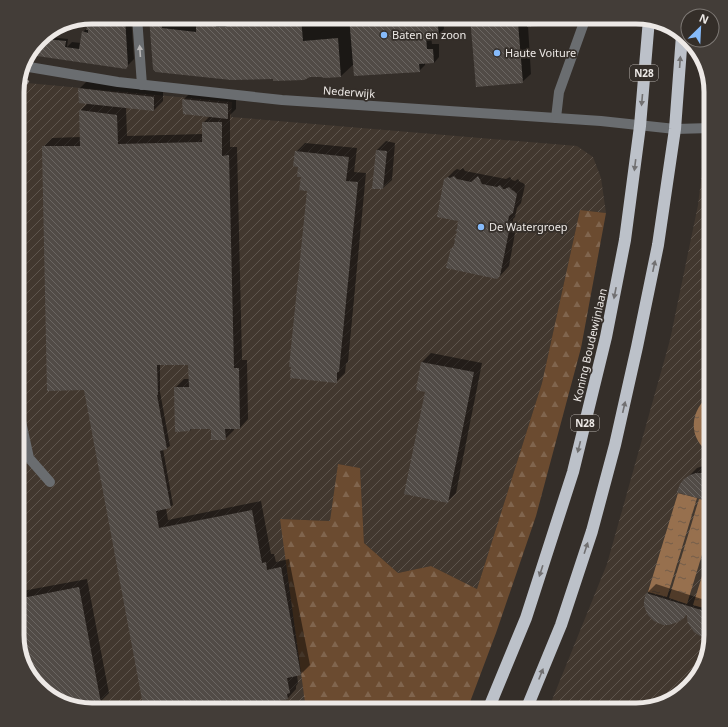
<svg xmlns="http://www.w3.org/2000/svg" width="728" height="727" font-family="'Noto Sans',sans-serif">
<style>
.industrial{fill:url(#industrial-furrows)}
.forest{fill:url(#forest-firs)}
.water{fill:url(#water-ripples)}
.shadow{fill:#0007}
.building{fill:url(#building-back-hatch)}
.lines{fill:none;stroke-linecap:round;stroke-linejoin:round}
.path{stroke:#98938f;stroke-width:2.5;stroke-dasharray:4 2;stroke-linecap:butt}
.street{stroke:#6a6d70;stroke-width:10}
.highway{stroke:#bcc1c9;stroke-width:12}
.oneway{fill:#b9b7b7}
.oneway2{fill:#717071}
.poi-dot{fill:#86bbfb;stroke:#342e29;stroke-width:1.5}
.labels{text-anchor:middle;stroke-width:3.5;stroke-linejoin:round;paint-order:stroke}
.shield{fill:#342e29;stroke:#b6b1ad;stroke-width:1}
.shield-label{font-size:10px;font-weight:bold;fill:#ede9e6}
.poi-label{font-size:11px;fill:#ede9e6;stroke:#342e29;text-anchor:start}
.street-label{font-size:11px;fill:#ede9e6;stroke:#342e29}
.rim{fill:none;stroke:#ede9e6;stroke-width:5}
</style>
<defs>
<pattern id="industrial-furrows" width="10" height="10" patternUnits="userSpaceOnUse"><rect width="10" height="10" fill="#42382f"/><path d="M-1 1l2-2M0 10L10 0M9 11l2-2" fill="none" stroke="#5e554d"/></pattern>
<pattern id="forest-firs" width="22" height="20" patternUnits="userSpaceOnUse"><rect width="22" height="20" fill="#6b4b30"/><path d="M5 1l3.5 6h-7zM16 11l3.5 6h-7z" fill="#80654e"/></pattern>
<pattern id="water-ripples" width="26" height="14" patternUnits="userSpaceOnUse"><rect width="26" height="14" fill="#97704e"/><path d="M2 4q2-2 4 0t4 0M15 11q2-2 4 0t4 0" fill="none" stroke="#735d4a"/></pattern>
<pattern id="building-back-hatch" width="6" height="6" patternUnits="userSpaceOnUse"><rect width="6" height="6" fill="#514b46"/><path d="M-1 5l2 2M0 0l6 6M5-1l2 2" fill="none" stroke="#6a6561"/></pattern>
</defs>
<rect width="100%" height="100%" fill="#342e29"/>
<g class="industrial">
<path d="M27 83 232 102 231 117 577 146 593 157 601 178 606 213 580 210 542 383 477 589 431 566 398 573 364 543 360 468 338 464 331 521 281 519 306 710H92L63 704 36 685 17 635V86Z"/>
<path d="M711 100V635L705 664 692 682 681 687 674 696 636 710H548L607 564 670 340 698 205Z"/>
</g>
<path class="forest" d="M580 210 606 213 581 348 536 516 496 633 467 710H306L280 519 330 521 338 464 360 468 364 543 398 573 431 566 477 589 542 383Z"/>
<g class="water">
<path d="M711 394V454C687 439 689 410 711 394Z"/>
<path d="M678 493 697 498 667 597 648 592Z"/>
<path d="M699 499 711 502V525L687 604 669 598Z"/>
<path d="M711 547V609L710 610 693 605Z"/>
<path d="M692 682 686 691 674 696 681 687Z"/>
</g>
<g class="shadow">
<path d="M92 17H131L134 59 125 68 38 55V42L42 36V39H47L49 37 68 39 67 47 72 42 81 43 83 32 87 28 86 20H85Z"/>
<path d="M151 17H167L168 22 196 26 202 20 211 21 213 19 221 20V21L232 22 233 21H258V18L259 17H318L319 25 351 22 350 17H443L444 29 438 35H431L432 44H439V57L434 63H425V65L419 71 354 64 341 76H321L274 78 156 71Z"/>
<path d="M471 17H548L547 19H540V23L537 25 528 26 531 74 522 82Z"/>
<path d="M88 80 163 88V101L154 110 126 107 127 136 203 134V123L210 116 183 100 192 91 236 96V109L230 115V147H237L242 360H247L248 419 240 428H234V430L225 439 212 428H192L190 431 175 388 184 379H189V364H160V392L170 446 167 448 163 449 173 505 170 507 166 508 168 520 261 501 271 554H274L276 562 289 559 310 665 301 674 297 675 298 683 296 686V689L288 698 145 710 43 147 52 138 81 137 80 111 88 103 79 89Z"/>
<path d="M386 141 395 143 392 180 383 188 377 150Z"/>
<path d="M305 143 357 148 354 172 366 173 348 362 346 364 345 373 336 382 308 190 302 177 296 152Z"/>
<path d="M463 168 465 171 506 179 510 177 512 180 515 181 518 179 520 182 523 183 525 185 521 203 517 208 515 217 513 219V222H517L509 266 500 276 452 249 455 246 460 221 445 180 454 171 457 169 460 170Z"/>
<path d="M431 353 482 363 456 493 447 502 426 391 417 389 422 362Z"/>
<path d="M711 465V501L683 482 697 468 703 466Z"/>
<path d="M87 579 109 693 100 702 76 707 63 704 36 685 17 635V592Z"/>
<path d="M656 584 711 602V636L707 637 688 615 647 593Z"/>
</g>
<g class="building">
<path d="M92 17H125L128 66 126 69 37 56V43L40 39V41H45V39L66 41 65 47 79 49 82 31 88 33V30H86L87 27H83L85 20Z"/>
<path d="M149 17H161L162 28 196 32V25L206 26V24L216 25V27H227L226 26H257V18L301 17 303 41 338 38 341 77 325 78 321 77H310L304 80 273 81V79L231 80 156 72 153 69Z"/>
<path d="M349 17H437L439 36 426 37 427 49H433L434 63 419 64 420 72 354 76Z"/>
<path d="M470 17H547V20H538L537 19 538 26 527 27V22L518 23 523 83 476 87Z"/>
<path d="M78 88 154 97V111L79 103Z"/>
<path d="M182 99 228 104V119L183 114Z"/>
<path d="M79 110 117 115 118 144 202 142V122H222V156L229 155 234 368H239L240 429H225L226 440H211V429H190V431L175 432 174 387H189L188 365H157L158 395H157L167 449 160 451 171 508 156 511 159 528 252 510 262 563 266 562 267 570 281 567 301 675 287 678 290 693 287 694 288 699 231 710H144L84 390 47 391 42 146H80Z"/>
<path d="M376 150 387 151 383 189H372Z"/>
<path d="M295 151 349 157 346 181 358 182 339 372H337V383L290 378 291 367H289L307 191 299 190 301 177H297L298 167 293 166Z"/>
<path d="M454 176 457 179 471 182 478 176 482 184 497 187 500 185 503 189H505L509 187 512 190 514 191 517 194 513 213 509 216 507 227H505V230L509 231 500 276 497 279 446 268 451 248H453L455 241 454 239 455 238 457 232 455 230 457 229 458 221 437 217 444 179 448 177 450 178Z"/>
<path d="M421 362 474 372 448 503 404 494 425 392 416 390Z"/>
<path d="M696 473H703L711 476V502L677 492 680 484 684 479 690 475Z"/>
<path d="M79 587 101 703 78 707 63 704 36 685 17 635V599Z"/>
<path d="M646 593 711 613 710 638 700 636 694 632 688 623 687 618V615H686L684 618 678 622 669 625H663L654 621 648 615 644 606V601Z"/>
</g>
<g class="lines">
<path class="path" d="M17 91 25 86 29 79"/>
<g class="street">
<path d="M137 17 142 85"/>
<path d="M23 66 118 82 282 100 556 118 601 121 675 129 711 128"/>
<path d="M556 118 559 92 586 17"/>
<path d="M17 403 29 458 50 482"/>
</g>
<g class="highway">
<path d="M488 710 526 618 573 472 606 337 625 240 640 126 649 19"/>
<path d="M526 710 561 625 592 531 615 445 637 347 658 245 675 129 682 35"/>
</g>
</g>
<defs><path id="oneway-solid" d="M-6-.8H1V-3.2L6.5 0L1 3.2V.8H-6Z"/></defs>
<use class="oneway" href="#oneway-solid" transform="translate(140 51) rotate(-94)"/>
<g class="oneway2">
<use href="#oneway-solid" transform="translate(680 62) rotate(-86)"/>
<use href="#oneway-solid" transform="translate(642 100) rotate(95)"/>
<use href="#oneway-solid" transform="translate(635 165) rotate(97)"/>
<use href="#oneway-solid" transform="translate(654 266) rotate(-78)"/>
<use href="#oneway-solid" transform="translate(615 293) rotate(101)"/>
<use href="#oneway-solid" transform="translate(624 407) rotate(-77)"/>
<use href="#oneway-solid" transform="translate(579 447) rotate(104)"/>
<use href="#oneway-solid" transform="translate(586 548) rotate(-72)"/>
<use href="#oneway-solid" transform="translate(541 571) rotate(108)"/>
<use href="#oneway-solid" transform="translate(541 674) rotate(-68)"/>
</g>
<g class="poi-dot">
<circle cx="384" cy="35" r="4"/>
<circle cx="497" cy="53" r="4"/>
<circle cx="481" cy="227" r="4"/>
</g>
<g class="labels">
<g class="shield">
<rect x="630" y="65" width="28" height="16" rx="3"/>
<rect x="571" y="415" width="28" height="16" rx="3"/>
</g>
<g class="shield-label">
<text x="644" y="77">N28</text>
<text x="585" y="427">N28</text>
</g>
<g class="poi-label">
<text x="392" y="39">Baten en zoon</text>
<text x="505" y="57">Haute Voiture</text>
<text x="489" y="231">De Watergroep</text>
</g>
<g class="street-label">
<text transform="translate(349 92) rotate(4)" y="4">Nederwijk</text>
<text transform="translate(590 345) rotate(-77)" y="4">Koning Boudewijnlaan</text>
</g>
</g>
<path d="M0 0H728V727H0ZM92 24H636A68 68 0 0 1 704 92V635A68 68 0 0 1 636 703H92A68 68 0 0 1 24 635V92A68 68 0 0 1 92 24Z" fill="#433d38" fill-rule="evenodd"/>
<path class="rim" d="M92 24H636A68 68 0 0 1 704 92V635A68 68 0 0 1 636 703H92A68 68 0 0 1 24 635V92A68 68 0 0 1 92 24Z"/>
<g transform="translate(700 28) rotate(24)"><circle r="19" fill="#342e29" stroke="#7e7975"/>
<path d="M0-3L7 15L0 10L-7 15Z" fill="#86bbfb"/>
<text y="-6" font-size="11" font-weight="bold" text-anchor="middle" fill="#ede9e6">N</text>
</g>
</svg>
